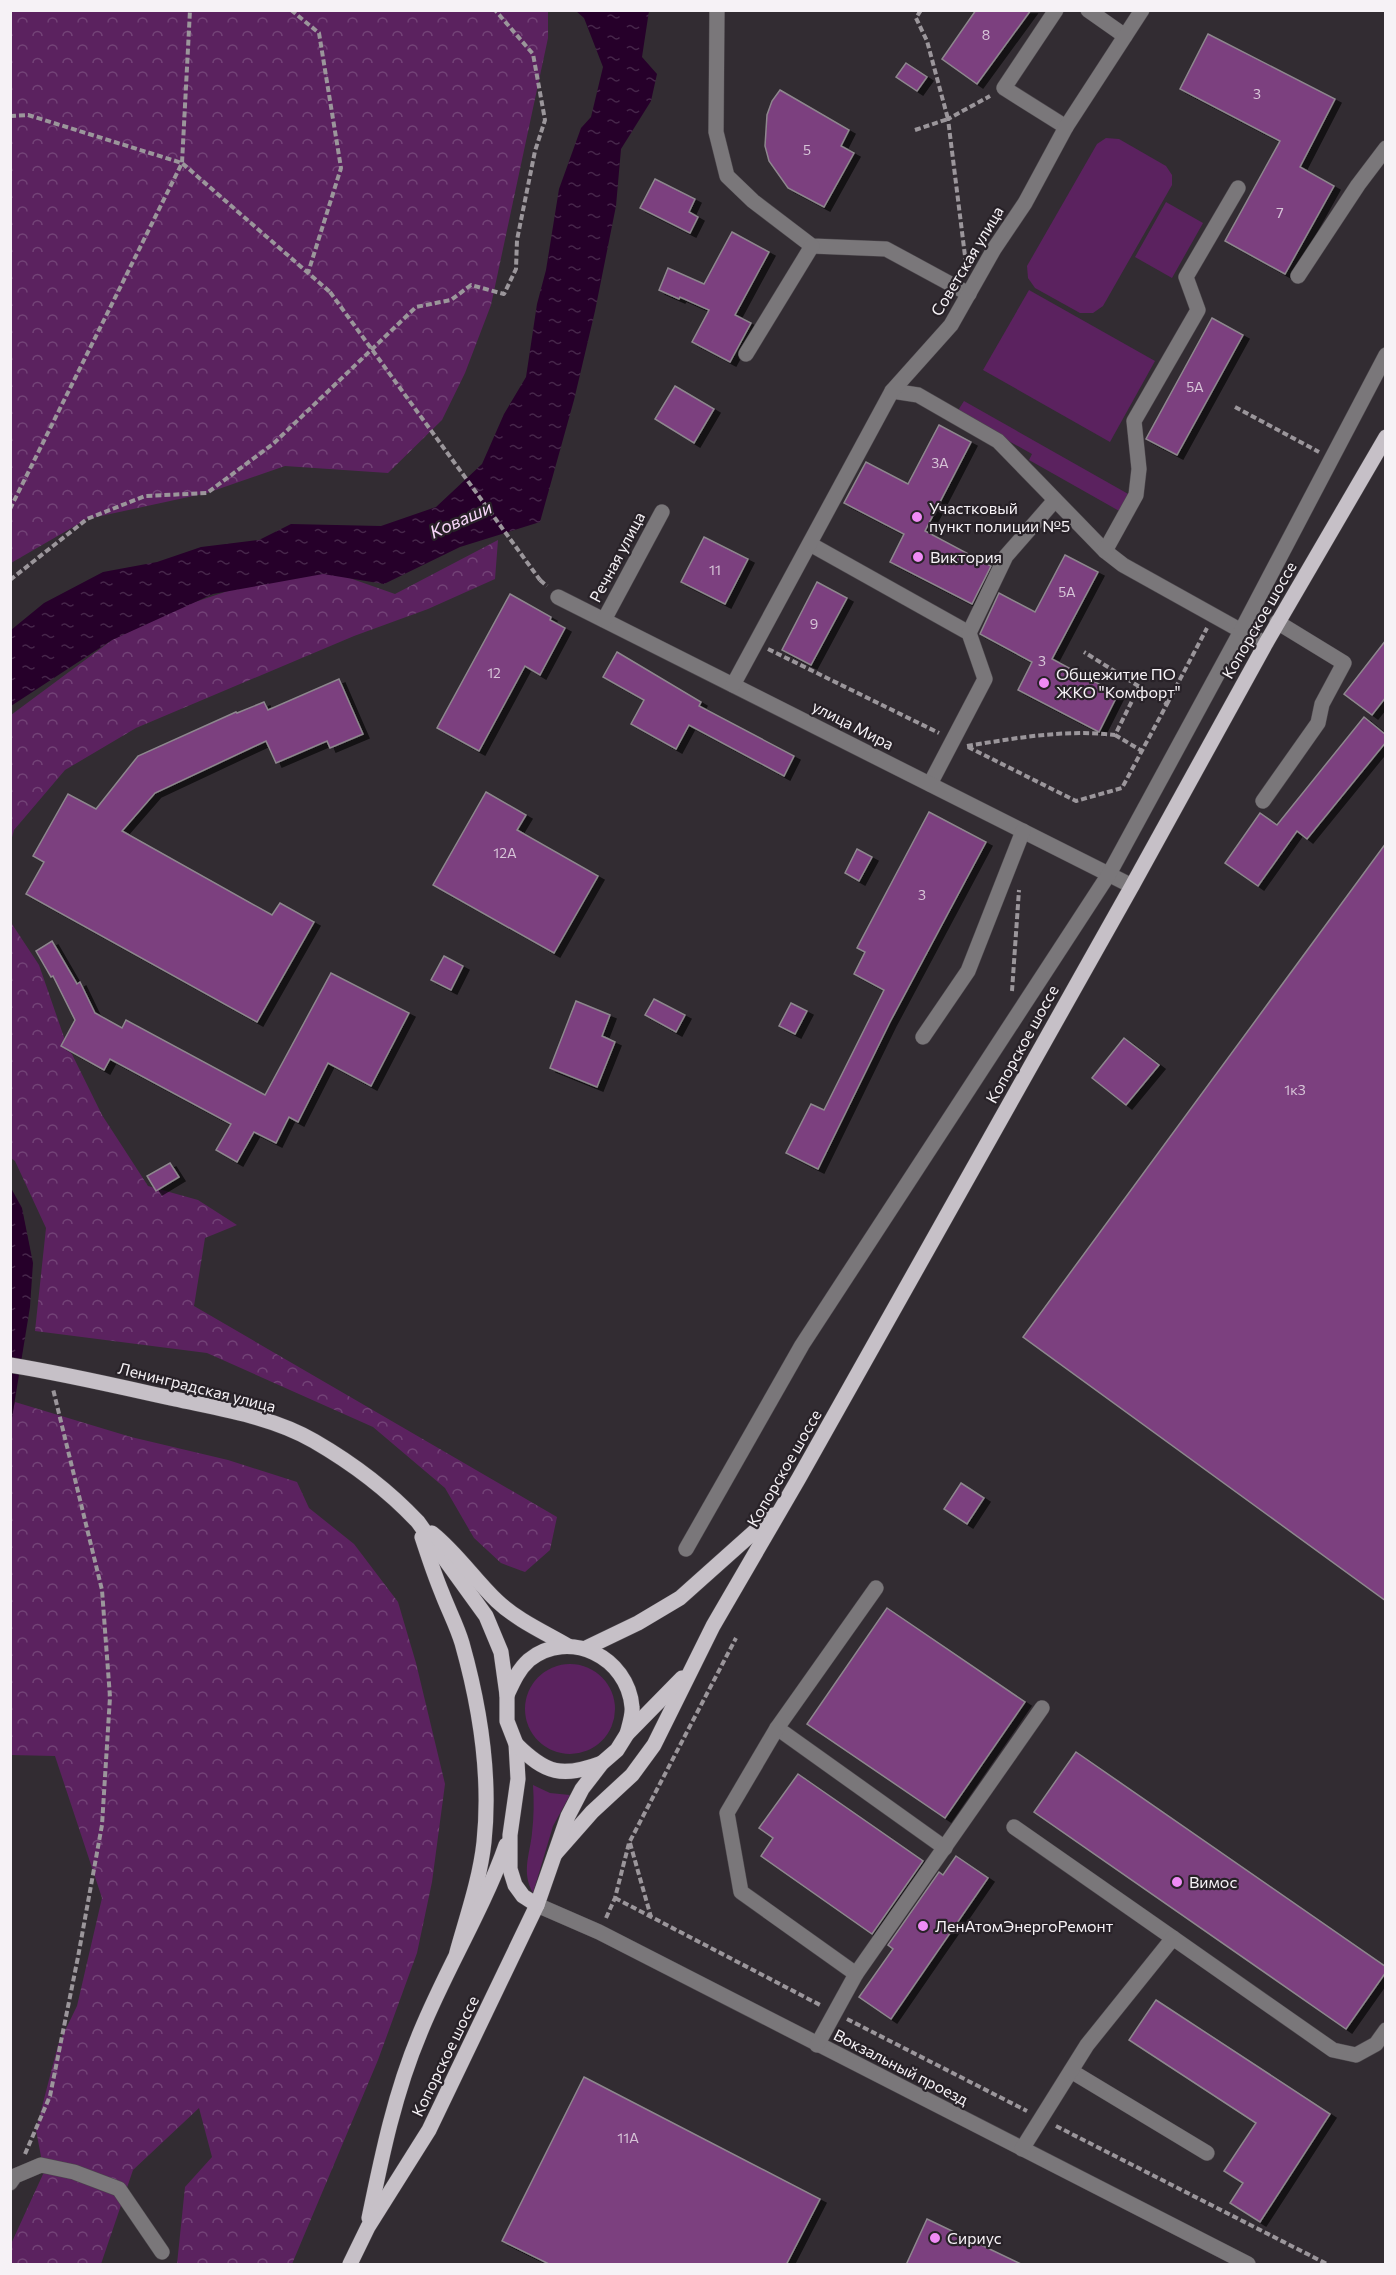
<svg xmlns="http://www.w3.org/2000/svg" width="1396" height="2275" font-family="Commissioner,sans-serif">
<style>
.grass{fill:#5b225f}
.forest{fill:url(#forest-crowns)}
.water{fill:url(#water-ripples)}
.building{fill:#7b3f7f;stroke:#8e878e;stroke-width:1.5;filter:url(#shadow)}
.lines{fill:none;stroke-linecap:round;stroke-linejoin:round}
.minor-casing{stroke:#4d484d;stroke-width:16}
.major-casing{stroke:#4d484d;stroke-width:16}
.path{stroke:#9b969b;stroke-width:4;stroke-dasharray:6 3;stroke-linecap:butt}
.minor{stroke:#7a777a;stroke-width:15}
.major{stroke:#c6c0c7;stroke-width:15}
.path-bridge{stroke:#9b969b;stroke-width:4;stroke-dasharray:6 3;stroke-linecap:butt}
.poi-dot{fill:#f08bf6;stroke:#282228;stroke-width:2}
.labels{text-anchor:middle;stroke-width:4.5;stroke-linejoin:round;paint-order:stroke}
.number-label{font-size:14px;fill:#d7c5d8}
.street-label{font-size:16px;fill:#f6f2f6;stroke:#282228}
.poi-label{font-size:16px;fill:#f6f2f6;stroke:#282228;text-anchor:start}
.water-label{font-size:18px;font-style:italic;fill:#f9d7fb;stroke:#282228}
</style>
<defs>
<pattern id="forest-crowns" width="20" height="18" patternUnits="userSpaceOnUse" patternTransform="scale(1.5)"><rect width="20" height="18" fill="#5b225f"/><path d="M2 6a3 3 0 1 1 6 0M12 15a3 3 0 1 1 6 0" fill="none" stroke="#734377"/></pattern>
<pattern id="water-ripples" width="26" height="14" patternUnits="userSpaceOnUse" patternTransform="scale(1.5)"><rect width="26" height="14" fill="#26002a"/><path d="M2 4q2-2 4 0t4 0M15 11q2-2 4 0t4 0" fill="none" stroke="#46264a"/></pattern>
<filter id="shadow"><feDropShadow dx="6" dy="4" stdDeviation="0" flood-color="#0009"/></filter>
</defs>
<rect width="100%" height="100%" fill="#322c32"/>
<g class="grass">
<path d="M1106 138 1119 139 1166 166 1172 175V185L1103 306 1093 313H1080L1035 288 1028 278 1027 266 1097 144Z"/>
<path d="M1166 202 1203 223 1172 278 1135 257Z"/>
<path d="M1029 290 1155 361 1110 442 983 370Z"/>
<path d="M964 401 1130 495 1121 512 1029 460 1032 454 957 412Z"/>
<circle cx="570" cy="1709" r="45"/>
<path d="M533 1785 550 1793 570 1795 553 1826 533 1893C521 1872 530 1854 532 1833 534 1816 534 1801 533 1785Z"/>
</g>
<g class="forest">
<path d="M11 10 548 11V38L491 305 465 373 442 420 388 473 285 466 207 493 87 519 11 563Z"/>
<path d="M498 540 495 579 428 609 354 636 136 728 65 770 14 830 11 841V715L112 640 177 608 246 585 321 568 395 594Z"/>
<path d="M10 921 39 965 65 1040 102 1115 148 1186 198 1200 237 1225 205 1238 194 1306 557 1517 550 1550 525 1572 501 1563 474 1538 445 1488 373 1427 207 1353 35 1331 46 1228 15 1161 11 1158Z"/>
<path d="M15 1402 131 1437 228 1460 297 1482 309 1508 354 1544 398 1602 416 1663 445 1784 432 1882 417 1953 378 2060 292 2264H177L185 2187 212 2157 199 2108 133 2170 101 2264H11V2244L44 2172 36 2130 58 2045 77 2006 102 1898 55 1756 11 1755 10 1424Z"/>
</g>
<g class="water">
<path d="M576 11H649L642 57 657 74 651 101 621 149 616 206 595 311 574 400 540 522 460 547 384 584 323 574 213 594 112 640 11 706V630L44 603 103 572 157 562 201 547 259 540 291 524 381 526 436 507 482 464 504 414 526 377 537 304 546 270 559 189 581 128 591 117 603 67 584 18Z"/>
<path d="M11 1188 22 1208 33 1263 30 1307 11 1424Z"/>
</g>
<g class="building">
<path d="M976 10H1031L977 84 942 59Z"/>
<path d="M1208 34 1335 99 1300 167 1334 186 1285 274 1225 241 1280 141 1180 89Z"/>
<path d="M906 63 927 77 917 91 896 77Z"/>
<path d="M780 90 849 130 841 146 854 153 824 207 788 188 769 161 765 146 767 115 772 101Z"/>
<path d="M655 179 695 199 689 212 698 217 690 233 640 208Z"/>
<path d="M732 232 769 252 735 315 751 323 730 362 692 342 709 310 680 297 679 299 659 290 668 268 704 284Z"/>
<path d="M1212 318 1243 335 1177 455 1146 439Z"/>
<path d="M675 386 714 409 694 443 655 419Z"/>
<path d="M939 425 971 442 925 531 991 566 972 604 890 562 904 534 844 503 866 462 908 484Z"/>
<path d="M704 537 748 559 725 604 681 582Z"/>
<path d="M1065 555 1098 572 1052 659 1118 694 1099 732 1018 690 1032 662 980 634 999 593 1035 612Z"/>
<path d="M817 582 847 598 811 665 782 650Z"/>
<path d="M510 594 551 617 550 620 565 628 540 675 525 666 479 751 437 728Z"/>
<path d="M1386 640V697L1372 715 1344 694Z"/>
<path d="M617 652 701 702 699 706 794 756 784 776 689 725 676 749 631 724 644 700 603 677Z"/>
<path d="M339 679 363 734 330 748 327 741 276 763 266 741 155 793 122 831 272 915 280 903 314 922 257 1022 26 894 44 862 33 856 68 794 96 809 138 756 236 712 237 713 264 702 268 710Z"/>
<path d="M1364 717 1386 735V742L1307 839 1297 831 1258 886 1225 863 1260 813 1277 825Z"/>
<path d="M486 792 526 815 517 830 598 876 554 953 433 885Z"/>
<path d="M929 812 986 842 890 1022 818 1169 786 1153 811 1104 824 1110 884 990 854 974 865 952 857 948Z"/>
<path d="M1386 843V1601L1023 1337Z"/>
<path d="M857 849 872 857 859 881 845 873Z"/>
<path d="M52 941 77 984 80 982 95 1013 122 1028 126 1020 265 1095 331 973 409 1013 371 1086 328 1063 298 1122 289 1117 276 1143 254 1132 237 1162 216 1150 231 1124 110 1059 104 1070 61 1046 75 1020 53 976 51 977 36 951Z"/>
<path d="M444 956 463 966 451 990 431 980Z"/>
<path d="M654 999 685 1015 676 1032 645 1015Z"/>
<path d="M576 1001 610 1015 602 1036 615 1042 597 1087 550 1068Z"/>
<path d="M791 1003 807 1011 795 1034 779 1026Z"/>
<path d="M1124 1038 1159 1065 1126 1105 1092 1078Z"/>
<path d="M170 1163 179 1177 156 1191 147 1176Z"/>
<path d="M961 1483 984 1498 967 1524 944 1509Z"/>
<path d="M887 1608 1025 1702 945 1818 807 1724Z"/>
<path d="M1076 1752 1386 1967V1972L1346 2029 1034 1812Z"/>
<path d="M798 1774 923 1861 872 1934 761 1856 773 1838 759 1828Z"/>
<path d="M956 1856 988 1878 891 2019 859 1997 893 1949 888 1945 939 1872 943 1875Z"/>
<path d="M1156 2000 1330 2114 1260 2222 1230 2203 1243 2183 1224 2171 1256 2123 1129 2040Z"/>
<path d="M584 2077 820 2199 786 2265H551L502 2241Z"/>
<path d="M927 2219 1023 2265H906Z"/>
</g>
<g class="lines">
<defs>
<g id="minor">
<path d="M717 10 716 132 727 176 753 201 812 246 886 249 969 294"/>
<path d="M1056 10 1004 88 1066 127"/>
<path d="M1088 10 1125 36"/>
<path d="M1298 276 1358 185 1386 148"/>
<path d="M746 354 812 246"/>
<path d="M892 391 918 395 998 441 1105 551 1123 565 1254 638 1266 643"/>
<path d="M810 544 969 633 985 679 930 784"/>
<path d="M1105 551 1136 495 1139 469 1134 421 1198 310 1186 277 1238 188"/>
<path d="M558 597 1132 886"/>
<path d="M604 620 662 512"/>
<path d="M969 633 1006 556 1055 500"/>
<path d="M733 685 892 391 951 325 994 249 1025 203 1066 127 1142 10"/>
<path d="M1263 801 1318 723 1322 704 1344 663 1277 622"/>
<path d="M923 1037 968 971 1023 831"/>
<path d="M686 1549 802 1345 1109 874 1241 631 1386 355"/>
<path d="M777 1728 945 1848"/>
<path d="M1014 1827 1173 1938"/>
<path d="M537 1905 599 1932 1248 2264"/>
<path d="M856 1974 741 1892 727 1813 777 1728 876 1588"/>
<path d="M817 2045 856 1974 1042 1708"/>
<path d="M1071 2071 1207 2153"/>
<path d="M1022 2149 1087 2045 1173 1938 1333 2050 1356 2055 1376 2044 1386 2030"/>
<path d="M10 2183 15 2176 41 2165 74 2172 119 2189 162 2252"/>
</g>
<g id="major">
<path d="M10 1365C66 1374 121 1387 175 1399 221 1409 273 1417 314 1441 352 1463 388 1490 418 1522L486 1616 501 1652 507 1695V1721L516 1744 518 1779 510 1835V1869L515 1885 523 1896 537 1905"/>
<path d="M432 1533C457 1553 474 1579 497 1601 517 1620 544 1632 568 1646"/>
<path d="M422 1537C428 1555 434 1574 442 1593 448 1609 457 1626 462 1643 480 1707 491 1776 484 1842 480 1879 467 1916 457 1952"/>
<path d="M586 1648 638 1623 680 1598 773 1515"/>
<path d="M507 1695C513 1682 518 1670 529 1660 569 1628 628 1657 632 1707 633 1715 629 1726 627 1734"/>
<path d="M516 1744C546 1774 562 1778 602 1763"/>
<path d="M555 1854 592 1812 632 1775 654 1745 713 1626 799 1478 1132 886 1266 643 1386 437"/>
<path d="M369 2218C382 2155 395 2092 420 2033 446 1969 483 1910 506 1845"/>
<path d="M350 2264 368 2227 429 2130 537 1905 568 1816 582 1789 602 1763 617 1750 627 1734 682 1678"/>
</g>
</defs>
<use href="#minor" class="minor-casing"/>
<use href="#major" class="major-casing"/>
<g class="path">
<path d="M291 10 319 33 341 168 308 273"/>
<path d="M10 116 28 115 182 163 330 292"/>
<path d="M915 130 948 119 927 41 916 18 921 10"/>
<path d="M966 264 948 119 990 96"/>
<path d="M1235 407 1319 452"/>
<path d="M10 509 182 163 190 10"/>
<path d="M10 580 87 519 145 496 207 493 273 444 416 307 451 300 471 285 504 294 516 269 517 240 535 151 545 120 533 54 495 10"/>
<path d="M540 580 547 586"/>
<path d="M768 649 939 733"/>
<path d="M1167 704 1207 628"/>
<path d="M1115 735 1142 751"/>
<path d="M967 746C1016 738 1066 729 1115 735L1139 687"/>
<path d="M968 747 1076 801 1122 788 1167 704 1084 652"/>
<path d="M1012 991 1019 890"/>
<path d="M630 1843 651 1917"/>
<path d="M615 1898 822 2006"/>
<path d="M606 1918 615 1898 629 1843 736 1638"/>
<path d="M847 2019 1027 2111"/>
<path d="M1056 2126 1327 2264"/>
<path d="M25 2154 50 2096 78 1957 102 1825 110 1697 102 1590 53 1389"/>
</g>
<use href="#minor" class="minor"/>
<use href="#major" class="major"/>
<path class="path-bridge" d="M330 292 540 580"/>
</g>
<g class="poi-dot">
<circle cx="917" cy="517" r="6"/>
<circle cx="918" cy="557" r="6"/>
<circle cx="1044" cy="683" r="6"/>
<circle cx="1177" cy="1882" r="6"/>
<circle cx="923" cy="1926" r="6"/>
<circle cx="935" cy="2238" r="6"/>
</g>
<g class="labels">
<g class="number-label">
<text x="986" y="40">8</text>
<text x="1257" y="99">3</text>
<text x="807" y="155">5</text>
<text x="1280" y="218">7</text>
<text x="1195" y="392">5А</text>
<text x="940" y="468">3А</text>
<text x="715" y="575">11</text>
<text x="1067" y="597">5А</text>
<text x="814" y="629">9</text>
<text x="1042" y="666">3</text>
<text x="494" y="678">12</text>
<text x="505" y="858">12А</text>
<text x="922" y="900">3</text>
<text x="1295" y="1095">1к3</text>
<text x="628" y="2143">11А</text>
</g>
<g class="street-label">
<text transform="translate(967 261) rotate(-59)" y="6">Советская улица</text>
<text transform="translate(617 557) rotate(-62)" y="6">Речная улица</text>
<text transform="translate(1259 620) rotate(-60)" y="6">Копорское шоссе</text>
<text transform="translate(853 725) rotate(27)" y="6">улица Мира</text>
<text transform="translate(1022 1044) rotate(-61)" y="6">Копорское шоссе</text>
<text transform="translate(197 1387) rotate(14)" y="6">Ленинградская улица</text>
<text transform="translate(784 1468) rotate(-60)" y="6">Копорское шоссе</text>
<text transform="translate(445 2056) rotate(-64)" y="6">Копорское шоссе</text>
<text transform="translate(901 2067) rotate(27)" y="6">Вокзальный проезд</text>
</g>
<g class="poi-label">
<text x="929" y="514">Участковый<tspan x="929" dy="18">пункт полиции №5</tspan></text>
<text x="930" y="563">Виктория</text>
<text x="1056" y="680">Общежитие ПО<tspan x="1056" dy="18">ЖКО "Комфорт"</tspan></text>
<text x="1189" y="1888">Вимос</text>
<text x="935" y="1932">ЛенАтомЭнергоРемонт</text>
<text x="947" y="2244">Сириус</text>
</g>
<g class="water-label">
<text transform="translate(461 520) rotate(-24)" y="6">Коваши</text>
</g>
</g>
<rect width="1396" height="2275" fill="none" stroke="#f6f2f6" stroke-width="24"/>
</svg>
